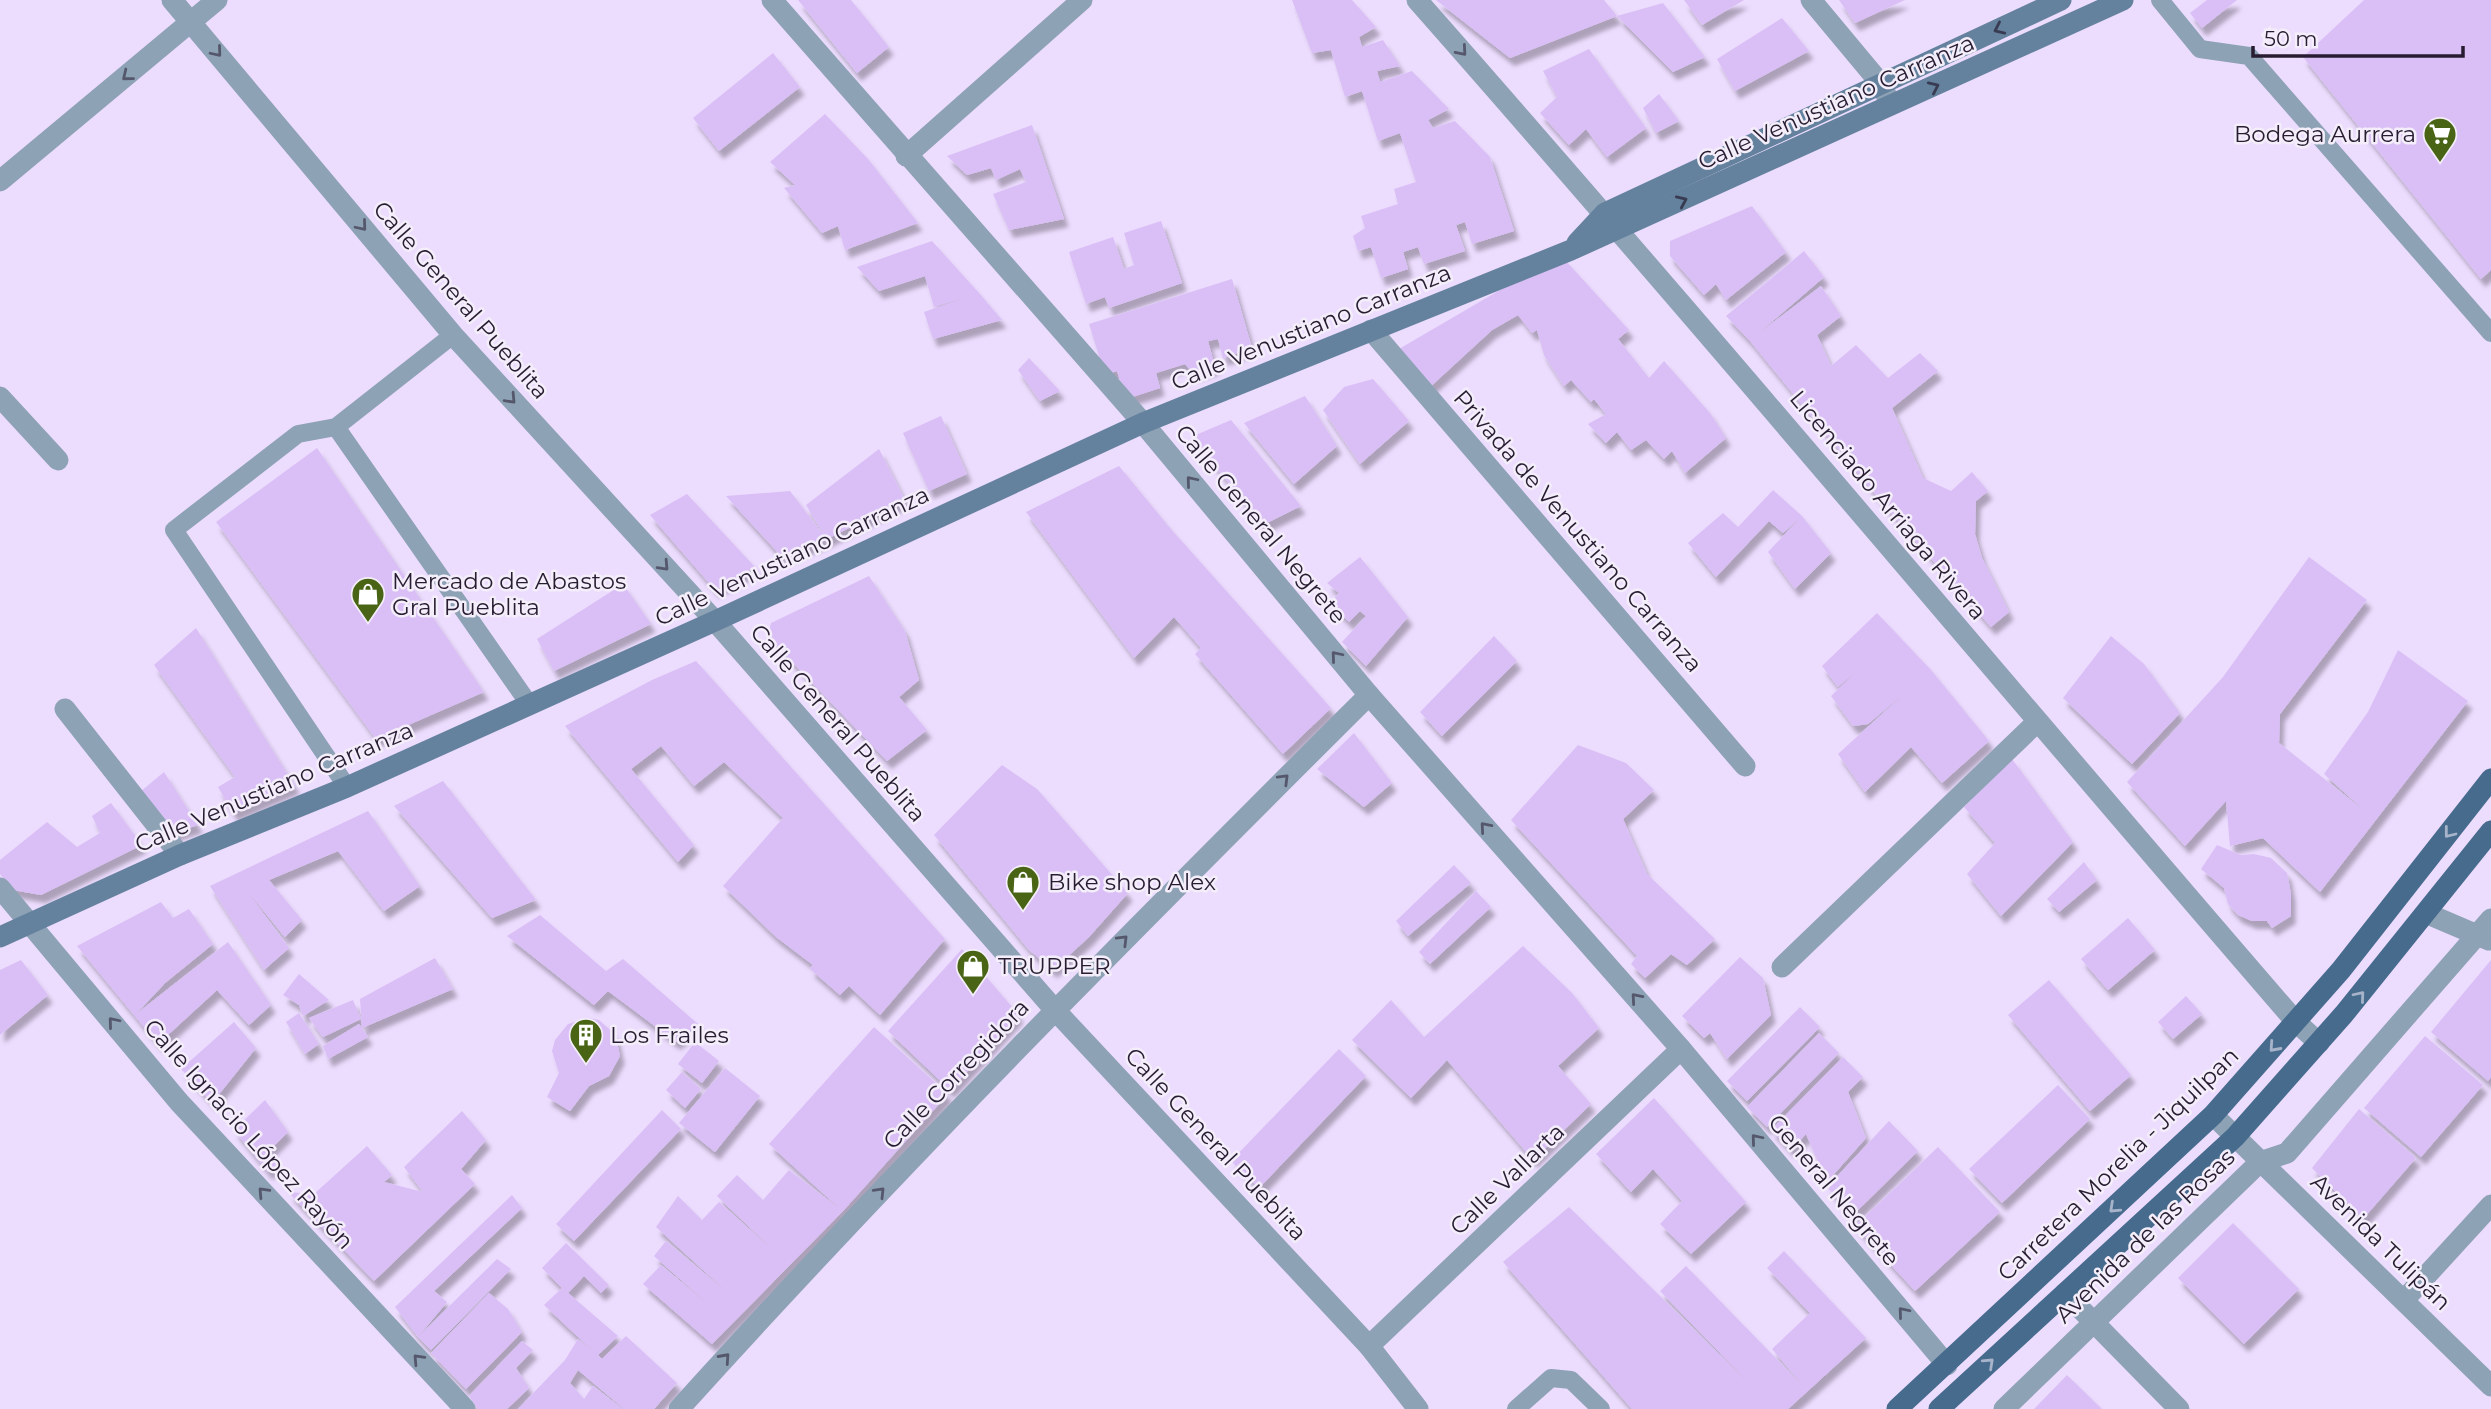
<svg xmlns="http://www.w3.org/2000/svg" width="2491" height="1409" font-family="Montserrat,sans-serif">
<style>
.building{fill:#dabff6;filter:url(#shadow)}
.lines{fill:none;stroke-linecap:round;stroke-linejoin:round}
.lane{stroke:#8ea2b6;stroke-width:18}
.street{stroke:#8ea2b6;stroke-width:21}
.secondary{stroke:#64829e;stroke-width:21}
.primary{stroke:#466b8d;stroke-width:21}
.oneway{stroke:#393b52}
.oneway2{stroke:#55586d}
.oneway3{stroke:#a6b3c9}
.labels{text-anchor:middle;stroke-width:5;stroke-linejoin:round;paint-order:stroke}
.street-label{font-size:23px;fill:#271c31;stroke:#f4eefa}
.poi-label{font-size:23px;fill:#271c31;stroke:#f4eefa;text-anchor:start}
</style>
<defs>
<filter id="shadow"><feDropShadow dx="4.5" dy="8" stdDeviation="2" flood-color="#0004"/></filter>
</defs>
<rect width="100%" height="100%" fill="#ecdcfe"/>
<g class="building">
<path d="M798 0H851L889 47 857 73Z"/>
<path d="M1292 0H1352L1376 27 1359 37 1362 47 1383 40 1400 66 1377 71 1380 82 1412 71 1449 109 1428 120 1433 128 1455 121 1490 157 1514 231 1472 244 1465 222 1456 225 1465 251 1424 264 1418 247 1403 252 1408 269 1381 278 1371 247 1358 251 1353 236 1365 228 1361 216 1398 204 1394 189 1416 182 1400 133 1378 141 1362 91 1345 97 1331 50 1312 53Z"/>
<path d="M1436 0H1604L1617 16 1510 58Z"/>
<path d="M1684 0H1744L1702 25Z"/>
<path d="M1839 0H1905L1855 23Z"/>
<path d="M2207 0H2237L2202 28 2190 13Z"/>
<path d="M2364 0H2491V270L2481 279 2303 57Z"/>
<path d="M1663 3 1705 57 1673 72 1617 16Z"/>
<path d="M1782 18 1809 51 1735 91 1717 59Z"/>
<path d="M1589 49 1646 128 1607 157 1586 129 1569 145 1540 113 1557 97 1543 71Z"/>
<path d="M773 53 800 87 719 151 693 118Z"/>
<path d="M1659 94 1679 121 1656 133 1643 108Z"/>
<path d="M825 114 868 159 918 223 845 250 838 226 822 233 784 188 795 185 770 162Z"/>
<path d="M1032 125 1064 219 1009 230 993 194 1026 182 1020 169 996 180 991 168 967 175 947 156Z"/>
<path d="M1752 206 1786 252 1726 300 1716 284 1704 295 1670 256V241Z"/>
<path d="M1161 221 1182 283 1109 308 1105 297 1086 304 1069 252 1113 237 1124 269 1134 265 1124 233Z"/>
<path d="M932 241 979 293 1002 320 933 339 924 312 964 298 934 307 925 276 879 291 857 267Z"/>
<path d="M1804 251 1824 277 1759 333 1821 286 1841 316 1817 335 1831 366 1856 345 1888 378 1920 353 1938 371 1892 408 1923 478 1951 491 1972 472 1988 491 1976 501 1975 534 1982 558 2009 612 1991 627 1884 505 1750 341 1726 316Z"/>
<path d="M1564 259 1629 330 1618 339 1649 378 1664 361 1710 413 1726 438 1685 473 1672 451 1664 459 1646 440 1631 450 1617 432 1606 443 1588 424 1606 414 1594 399 1591 402 1571 380 1564 386 1544 355 1537 330 1532 333 1518 315 1492 330 1430 387 1399 349 1500 290Z"/>
<path d="M1232 279 1252 348 1223 358 1218 339 1208 341 1215 367 1193 373 1185 364 1156 373 1160 388 1126 399 1117 371 1105 375 1089 324Z"/>
<path d="M1029 358 1060 391 1040 401 1018 370Z"/>
<path d="M1373 379 1409 421 1360 464 1323 410 1344 387Z"/>
<path d="M1305 396 1337 446 1294 484 1244 423Z"/>
<path d="M941 416 967 474 929 491 903 433Z"/>
<path d="M1231 420 1301 506 1263 525 1191 437Z"/>
<path d="M317 448 484 692 376 739 216 522Z"/>
<path d="M879 449 905 500 827 539 782 557 726 496 790 491 825 537 806 505Z"/>
<path d="M1119 466 1170 528 1331 708 1283 754 1195 654 1201 648 1174 617 1134 658 1026 512Z"/>
<path d="M1773 490 1802 516 1831 553 1795 589 1768 552 1800 518 1783 533 1769 521 1716 577 1688 543 1723 513 1738 527Z"/>
<path d="M687 494 755 567 715 590 650 515Z"/>
<path d="M1360 557 1408 617 1366 666 1342 642 1366 616 1360 611 1349 622 1330 603 1339 593 1327 583Z"/>
<path d="M2309 557 2367 600 2280 714 2279 743 2366 812 2324 774 2368 712 2398 650 2468 701 2320 892 2263 838 2230 846 2226 801 2185 846 2127 782 2223 677Z"/>
<path d="M869 576 905 631 919 680 899 697 927 730 887 761 768 637 771 623Z"/>
<path d="M623 584 651 624 554 671 537 639Z"/>
<path d="M1877 613 1931 670 1989 741 1942 783 1911 747 1865 792 1838 754 1905 693 1868 724 1853 726 1831 696 1856 672 1838 687 1822 666Z"/>
<path d="M196 628 295 786 233 813 218 787 235 777 154 665Z"/>
<path d="M1494 636 1517 661 1442 736 1420 712Z"/>
<path d="M2111 636 2144 664 2180 713 2132 764 2063 698Z"/>
<path d="M696 661 945 939 880 1015 849 986 840 995 810 969 813 965 776 937 723 886 783 818 724 762 694 786 661 746 631 769 694 845 678 862 565 726 652 680Z"/>
<path d="M1354 733 1392 783 1364 807 1317 769Z"/>
<path d="M1578 745 1626 763 1654 790 1623 819 1647 874 1715 939 1687 965 1671 954 1645 978 1631 964 1637 956 1511 820Z"/>
<path d="M2012 759 2073 842 2001 916 1967 874 1995 843 1964 807Z"/>
<path d="M1002 765 1037 789 1128 893 1089 937 1053 970 1029 950 934 835Z"/>
<path d="M164 772 198 825 169 835 140 792Z"/>
<path d="M443 781 536 900 492 918 394 806Z"/>
<path d="M111 803 142 845 41 895 13 890 0 874V860L47 822 77 847 100 833 92 816Z"/>
<path d="M368 811 420 886 384 911 338 851 269 880 302 920 285 937 247 891 289 948 264 970 210 886Z"/>
<path d="M2217 845 2241 855 2254 854 2271 858 2287 873 2291 894V916L2272 928 2267 921H2252L2238 915 2228 904 2224 888 2201 869Z"/>
<path d="M2084 862 2097 880 2059 912 2047 899Z"/>
<path d="M1454 865 1471 883 1408 936 1396 921Z"/>
<path d="M1476 891 1491 907 1430 964 1419 952Z"/>
<path d="M161 902 173 918 189 909 213 944 165 983 136 1014 228 942 271 1005 249 1025 217 990 158 1044 77 946Z"/>
<path d="M540 915 606 971 623 959 698 1024 676 1042 608 991 594 1005 507 936Z"/>
<path d="M2128 918 2155 950 2108 990 2081 959Z"/>
<path d="M1523 946 1572 993 1599 1028 1558 1066 1591 1104 1533 1160 1447 1060 1411 1098 1352 1040 1391 1000 1424 1037Z"/>
<path d="M962 949 1019 1015 950 1090 888 1031Z"/>
<path d="M1740 957 1763 978 1771 1015 1727 1059 1710 1033 1704 1038 1682 1016Z"/>
<path d="M435 958 453 989 362 1028 360 999Z"/>
<path d="M21 960 48 995 0 1035V970Z"/>
<path d="M2491 960V1077L2488 1081 2431 1032Z"/>
<path d="M299 974 329 1000 303 1016 299 1005 283 995Z"/>
<path d="M2049 980 2131 1075 2090 1111 2008 1015Z"/>
<path d="M2186 996 2202 1014 2173 1039 2158 1022Z"/>
<path d="M353 1000 361 1019 323 1037 309 1018Z"/>
<path d="M1800 1007 1820 1027 1747 1101 1727 1081Z"/>
<path d="M299 1013 319 1044 305 1054 286 1022Z"/>
<path d="M588 1018 599 1020 615 1034 620 1056 609 1076 589 1086 570 1111 547 1097 559 1073 552 1051 555 1040 568 1024Z"/>
<path d="M234 1022 256 1048 212 1103 181 1069Z"/>
<path d="M359 1024 368 1037 328 1059 323 1046Z"/>
<path d="M874 1027 948 1094 843 1211 712 1344 643 1284 661 1265 709 1305 654 1256 666 1241 727 1292 656 1227 678 1196 702 1220 719 1202 773 1250 717 1196 737 1175 763 1200 789 1170 839 1208 769 1144Z"/>
<path d="M1819 1033 1839 1053 1767 1127 1747 1107Z"/>
<path d="M2425 1036 2483 1085 2421 1157 2364 1108Z"/>
<path d="M695 1042 719 1061 702 1083 678 1064Z"/>
<path d="M1339 1049 1366 1076 1259 1188 1231 1161Z"/>
<path d="M1843 1057 1863 1077 1848 1092 1866 1138 1827 1182 1806 1134 1791 1150 1771 1130Z"/>
<path d="M725 1068 760 1096 715 1152 679 1123Z"/>
<path d="M682 1072 701 1089 685 1108 666 1090Z"/>
<path d="M2058 1085 2090 1119 2002 1203 1969 1169Z"/>
<path d="M1654 1098 1746 1202 1691 1254 1660 1224 1682 1201 1653 1169 1631 1192 1596 1154Z"/>
<path d="M265 1100 288 1132 267 1153 277 1165 268 1172 234 1130Z"/>
<path d="M2359 1109 2416 1158 2363 1219 2312 1168Z"/>
<path d="M662 1110 681 1129 574 1241 556 1224Z"/>
<path d="M462 1111 486 1140 461 1169 475 1184 374 1281 288 1192 314 1194 367 1146 392 1175 384 1182 423 1192 404 1167Z"/>
<path d="M1889 1121 1918 1151 1852 1216 1827 1187Z"/>
<path d="M1938 1147 2000 1212 1915 1291 1855 1226Z"/>
<path d="M512 1195 522 1208 434 1291 447 1302 418 1337 497 1259 511 1269 431 1350 418 1337 395 1307Z"/>
<path d="M1569 1207 1752 1386 1660 1291 1686 1266 1803 1386 1772 1349 1810 1313 1767 1268 1784 1251 1866 1338 1788 1409H1632L1503 1262Z"/>
<path d="M2233 1223 2299 1289 2244 1344 2178 1278Z"/>
<path d="M566 1243 609 1285 601 1293 584 1276 568 1293 618 1336 598 1355 602 1359 626 1336 677 1383 654 1409H624L578 1370 570 1383 584 1399 593 1386 623 1409H518L565 1360 578 1339 593 1351 544 1305 562 1288 542 1268Z"/>
<path d="M489 1293 508 1309 522 1332 466 1389 431 1353Z"/>
<path d="M522 1341 533 1350 516 1368 529 1388 507 1409H478L469 1396Z"/>
<path d="M2067 1375 2102 1409H2034Z"/>
</g>
<g class="lines">
<g class="lane">
<path d="M2160 0 2200 49 2249 56 2491 333"/>
<path d="M336 427 529 704"/>
<path d="M347 787 174 530 298 434 336 427 453 335"/>
<path d="M1516 1409 1551 1378 1571 1380 1601 1409"/>
</g>
<g class="street">
<path d="M172 0 453 335 715 621 1054 1009 1369 1346 1418 1409"/>
<path d="M772 0 1143 423 1369 695 1681 1049 1947 1365"/>
<path d="M1417 0C1714 337 2002 682 2296 1022L2319 1043"/>
<path d="M1811 0 1881 84 1889 101"/>
<path d="M906 156 1082 0"/>
<path d="M0 181 217 0"/>
<path d="M1371 330 1745 766"/>
<path d="M0 397 58 460"/>
<path d="M65 709 180 855"/>
<path d="M0 888 179 1102 465 1409"/>
<path d="M2428 914 2489 940"/>
<path d="M1782 967 2037 722"/>
<path d="M2213 1115 2491 1386"/>
<path d="M2065 1293 2179 1409"/>
<path d="M2404 1300 2491 1205"/>
<path d="M1369 1346 1681 1049"/>
<path d="M679 1409C901 1163 1134 929 1369 695"/>
<path d="M2004 1409 2260 1162 2287 1153 2491 919"/>
</g>
<g class="secondary">
<path d="M1577 243 1605 213 2061 0"/>
<path d="M0 937 180 855 347 787 715 621 1143 423 1571 250 2123 0"/>
</g>
<g class="primary">
<path d="M1897 1409 2213 1115 2341 970 2491 779"/>
<path d="M1939 1409 2235 1137 2344 1014 2491 831"/>
</g>
</g>
<defs><path id="oneway-chevron" d="M-2-3.5L2.5 0L-2 3.5" fill="none" stroke-width="1.6" stroke-linecap="round" stroke-linejoin="round" transform="scale(1.75)"/></defs>
<g class="oneway">
<use href="#oneway-chevron" transform="translate(1999 29) rotate(155)"/>
<use href="#oneway-chevron" transform="translate(1934 87) rotate(-25)"/>
<use href="#oneway-chevron" transform="translate(1682 201) rotate(-24)"/>
</g>
<g class="oneway2">
<use href="#oneway-chevron" transform="translate(1462 51) rotate(49)"/>
<use href="#oneway-chevron" transform="translate(217 52) rotate(50)"/>
<use href="#oneway-chevron" transform="translate(127 76) rotate(141)"/>
<use href="#oneway-chevron" transform="translate(362 226) rotate(50)"/>
<use href="#oneway-chevron" transform="translate(511 399) rotate(47)"/>
<use href="#oneway-chevron" transform="translate(1191 481) rotate(-130)"/>
<use href="#oneway-chevron" transform="translate(664 566) rotate(47)"/>
<use href="#oneway-chevron" transform="translate(1336 656) rotate(-130)"/>
<use href="#oneway-chevron" transform="translate(1284 779) rotate(-45)"/>
<use href="#oneway-chevron" transform="translate(1485 827) rotate(-131)"/>
<use href="#oneway-chevron" transform="translate(1123 940) rotate(-45)"/>
<use href="#oneway-chevron" transform="translate(1636 998) rotate(-131)"/>
<use href="#oneway-chevron" transform="translate(113 1022) rotate(-130)"/>
<use href="#oneway-chevron" transform="translate(1756 1139) rotate(-130)"/>
<use href="#oneway-chevron" transform="translate(263 1192) rotate(-133)"/>
<use href="#oneway-chevron" transform="translate(880 1192) rotate(-46)"/>
<use href="#oneway-chevron" transform="translate(1903 1312) rotate(-130)"/>
<use href="#oneway-chevron" transform="translate(725 1358) rotate(-48)"/>
<use href="#oneway-chevron" transform="translate(418 1359) rotate(-133)"/>
</g>
<g class="oneway3">
<use href="#oneway-chevron" transform="translate(2449 833) rotate(128)"/>
<use href="#oneway-chevron" transform="translate(2360 996) rotate(-50)"/>
<use href="#oneway-chevron" transform="translate(2274 1047) rotate(132)"/>
<use href="#oneway-chevron" transform="translate(2114 1208) rotate(137)"/>
<use href="#oneway-chevron" transform="translate(1989 1363) rotate(-43)"/>
</g>
<defs>
<symbol id="supermarket-pin" viewBox="-11 -11 22 30"><path d="M0 17L-7.5 6A9.5 9.5 0 1 1 7.5 6Z" fill="#496415" stroke="#f4eefa"/><path d="M-6-5.5h2.5l.6 2H6L4.5 2H-2.5L-4.4-4H-6ZM-1.5 3.2a1.3 1.3 0 1 0 .1 0ZM3 3.2a1.3 1.3 0 1 0 .1 0Z" fill="#fff"/></symbol>
<symbol id="shop-pin" viewBox="-11 -11 22 30"><path d="M0 17L-7.5 6A9.5 9.5 0 1 1 7.5 6Z" fill="#496415" stroke="#f4eefa"/><path d="M-5-2.5h2.3a2.7 3.5 0 0 1 5.4 0H5L5.5 6h-11ZM-1.5-2.5h3a1.5 2.3 0 0 0-3 0Z" fill="#fff"/></symbol>
<symbol id="building-pin" viewBox="-11 -11 22 30"><path d="M0 17L-7.5 6A9.5 9.5 0 1 1 7.5 6Z" fill="#496415" stroke="#f4eefa"/><path d="M-4-6H4V6H1V3H-1V6H-4ZM-2.5-4.3h1.7v1.8h-1.7ZM.8-4.3h1.7v1.8H.8ZM-2.5-1h1.7V.8h-1.7ZM.8-1h1.7V.8H.8Z" fill="#fff"/></symbol>
</defs>
<g fill-rule="evenodd">
<use href="#supermarket-pin" x="2421" y="115" width="38" height="52"/>
<use href="#shop-pin" x="349" y="575" width="38" height="52"/>
<use href="#shop-pin" x="1004" y="863" width="38" height="52"/>
<use href="#shop-pin" x="954" y="947" width="38" height="52"/>
<use href="#building-pin" x="567" y="1016" width="38" height="52"/>
</g>
<g class="labels">
<g class="street-label">
<text transform="translate(1836 102) rotate(-24)" y="8">Calle Venustiano Carranza</text>
<text transform="translate(461 300) rotate(49)" y="8">Calle General Pueblita</text>
<text transform="translate(1311 327) rotate(-22)" y="8">Calle Venustiano Carranza</text>
<text transform="translate(1888 505) rotate(50)" y="8">Licenciado Arriaga Rivera</text>
<text transform="translate(1261 524) rotate(50)" y="8">Calle General Negrete</text>
<text transform="translate(1578 531) rotate(49)" y="8">Privada de Venustiano Carranza</text>
<text transform="translate(792 556) rotate(-25)" y="8">Calle Venustiano Carranza</text>
<text transform="translate(838 723) rotate(49)" y="8">Calle General Pueblita</text>
<text transform="translate(274 787) rotate(-23)" y="8">Calle Venustiano Carranza</text>
<text transform="translate(956 1074) rotate(-46)" y="8">Calle Corregidora</text>
<text transform="translate(249 1134) rotate(48)" y="8">Calle Ignacio López Rayón</text>
<text transform="translate(1216 1144) rotate(47)" y="8">Calle General Pueblita</text>
<text transform="translate(2118 1164) rotate(-44)" y="8">Carretera Morelia - Jiquilpan</text>
<text transform="translate(1507 1179) rotate(-44)" y="8">Calle Vallarta</text>
<text transform="translate(1834 1190) rotate(50)" y="8">General Negrete</text>
<text transform="translate(2145 1236) rotate(-44)" y="8">Avenida de las Rosas</text>
<text transform="translate(2381 1242) rotate(44)" y="8">Avenida Tulipán</text>
</g>
<g class="poi-label">
<text x="2416" y="142" text-anchor="end">Bodega Aurrera</text>
<text x="392" y="589">Mercado de Abastos<tspan x="392" dy="26">Gral Pueblita</tspan></text>
<text x="1048" y="890">Bike shop Alex</text>
<text x="998" y="974">TRUPPER</text>
<text x="610" y="1043">Los Frailes</text>
</g>
</g>
<path d="M2253 46v10h210v-10" fill="none" stroke="#271c31" stroke-width="3.5"/>
<text x="2264" y="46" font-size="21" fill="#271c31" stroke="#f4eefa" stroke-width="5" paint-order="stroke">50 m</text>
</svg>
